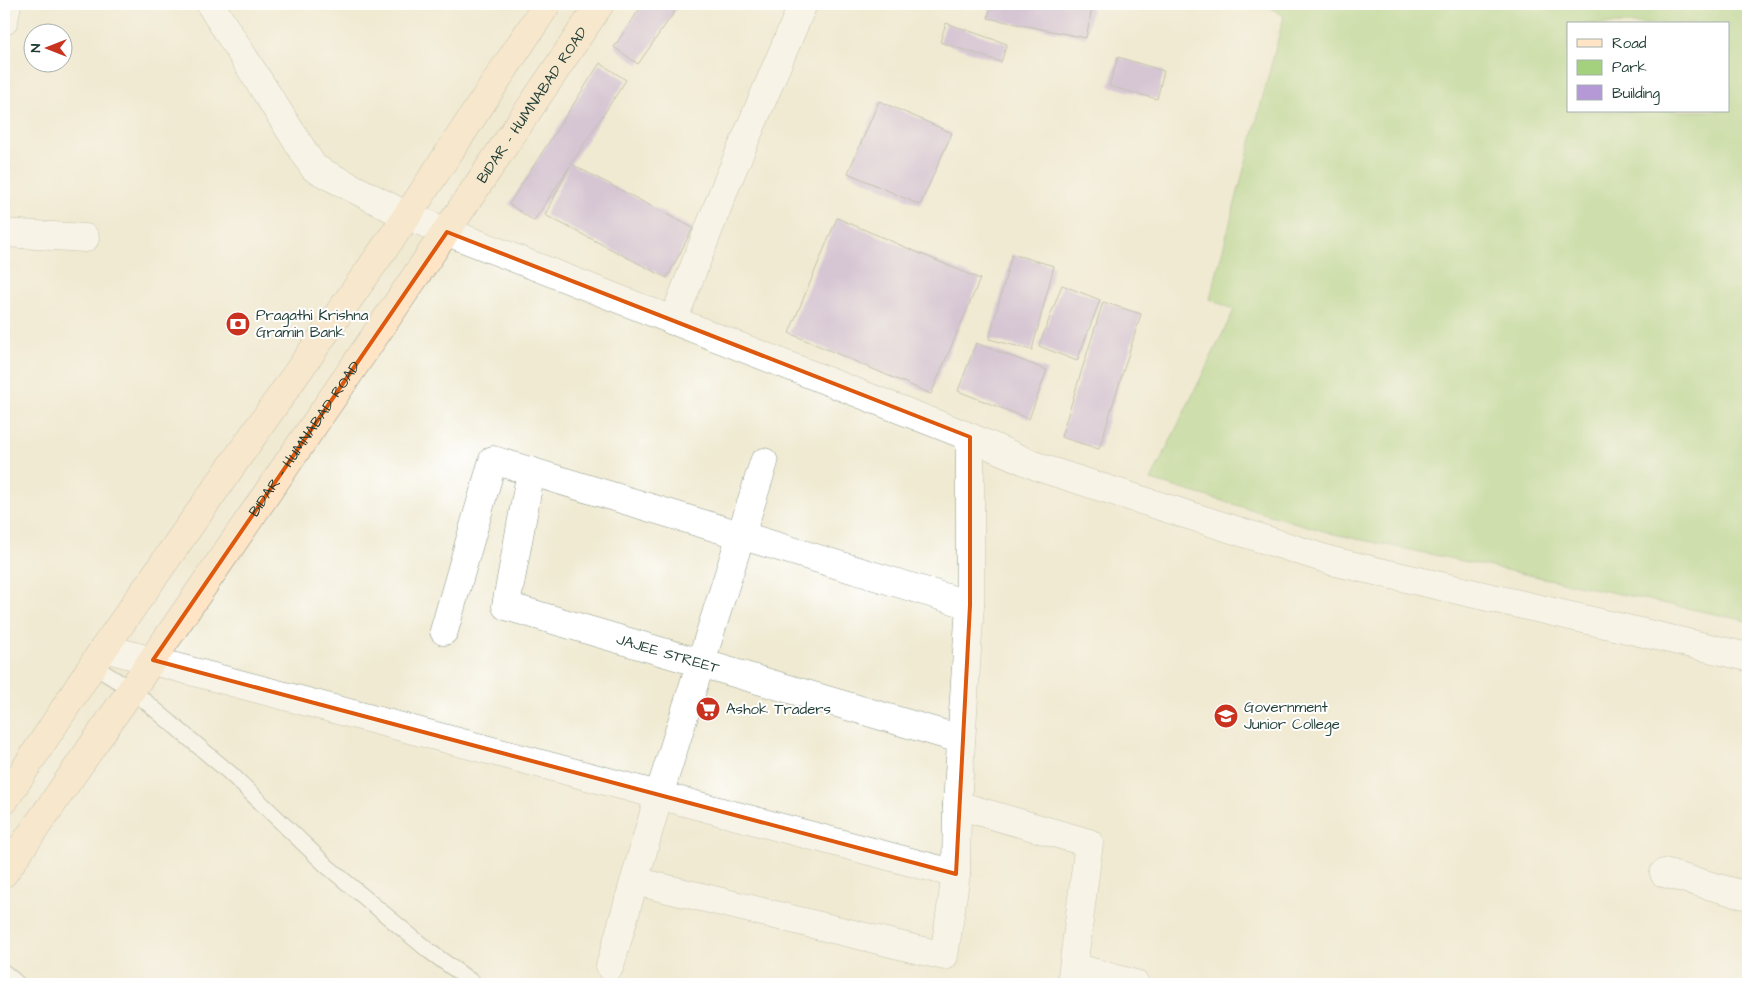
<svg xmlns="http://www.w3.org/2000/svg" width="1752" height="988" font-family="'Architects Daughter',sans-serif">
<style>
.green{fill:#a4d17e;stroke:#628759;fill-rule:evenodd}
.building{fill:#b599d6}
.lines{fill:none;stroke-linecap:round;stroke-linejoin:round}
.service-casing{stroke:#889483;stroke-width:17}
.minor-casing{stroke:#889483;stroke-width:29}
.tertiary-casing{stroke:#889483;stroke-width:29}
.secondary-casing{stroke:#889483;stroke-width:29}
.service{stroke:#fff;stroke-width:15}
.minor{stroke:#fff;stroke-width:28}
.tertiary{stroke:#fff;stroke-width:28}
.secondary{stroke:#ffe4c6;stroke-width:28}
.marked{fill:none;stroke:#de580e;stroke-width:4;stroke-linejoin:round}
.labels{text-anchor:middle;stroke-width:4;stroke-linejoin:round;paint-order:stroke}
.street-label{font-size:15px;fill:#1f3d34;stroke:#fff}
.poi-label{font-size:15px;fill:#1f3d34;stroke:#fff;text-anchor:start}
</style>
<rect width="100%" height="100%" fill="#fff"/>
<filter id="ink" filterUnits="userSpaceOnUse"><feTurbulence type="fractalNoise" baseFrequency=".02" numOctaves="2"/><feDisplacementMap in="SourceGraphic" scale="10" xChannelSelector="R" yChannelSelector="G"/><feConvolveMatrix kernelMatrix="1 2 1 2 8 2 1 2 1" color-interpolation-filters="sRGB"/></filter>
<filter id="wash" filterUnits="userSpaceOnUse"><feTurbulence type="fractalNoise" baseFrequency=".0096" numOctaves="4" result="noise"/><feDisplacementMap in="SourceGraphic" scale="20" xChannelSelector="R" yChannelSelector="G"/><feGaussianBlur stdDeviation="1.12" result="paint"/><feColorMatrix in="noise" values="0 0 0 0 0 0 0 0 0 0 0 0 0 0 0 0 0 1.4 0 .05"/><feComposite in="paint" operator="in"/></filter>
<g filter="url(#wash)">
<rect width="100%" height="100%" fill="#f0ead2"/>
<path class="green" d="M1265 4H1748V621L1334 534 1151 480 1234 310 1210 299 1284 16ZM1568 24H1728V111H1568Z"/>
<g id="blocks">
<g class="building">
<path d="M643 4H680L638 64 614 47Z"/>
<path d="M991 4H1093L1086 38 988 18Z"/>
<path d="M946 23 1007 44 1001 62 940 42Z"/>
<path d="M1118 57 1164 71 1157 99 1109 86Z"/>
<path d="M600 63 626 80 571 164 693 228 667 278 545 215 570 166 534 221 509 204Z"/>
<path d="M879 101 952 133 920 205 848 173Z"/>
<path d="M837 218 980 279 931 394 789 333Z"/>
<path d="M1012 254 1054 266 1032 350 989 339Z"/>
<path d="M1062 285 1100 300 1077 361 1039 346Z"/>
<path d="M1103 302 1141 314 1099 449 1061 437Z"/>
<path d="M976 343 1047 370 1029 419 958 391Z"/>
</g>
</g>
</g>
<g filter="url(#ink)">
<use href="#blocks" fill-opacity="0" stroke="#889483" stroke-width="1"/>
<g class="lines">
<defs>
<g id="service">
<path d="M92 665 132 690 230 773 328 867 429 951 475 984"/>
<path d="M4 972 18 984"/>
</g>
<g id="minor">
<path d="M4 21 7 4"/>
<path d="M4 233 85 238"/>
<path d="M673 321 726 185 803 4"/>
<path d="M970 437V605L957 805 1089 843 1071 984"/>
<path id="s1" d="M531 471 506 606 960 739"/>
<path d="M444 631 493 460 970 605"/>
<path d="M104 648 956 874 957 805"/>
<path d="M1664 873 1748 896"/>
<path d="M635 881 944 956 956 874"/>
<path d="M610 966 659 795 764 462"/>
<path d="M1074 967 1135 984"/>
</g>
<path id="tertiary" d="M210 4 314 168 407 216 970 437 1041 468 1332 561 1748 657"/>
<g id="secondary">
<path d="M4 801 104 648 407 216 547 4"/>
<path id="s2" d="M4 873C205 585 404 295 600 4"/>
</g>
</defs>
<use href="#service" class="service-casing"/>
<use href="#minor" class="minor-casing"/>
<use href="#tertiary" class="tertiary-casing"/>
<use href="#secondary" class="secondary-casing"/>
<use href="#service" class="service"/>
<use href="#minor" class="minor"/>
<use href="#tertiary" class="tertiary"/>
<use href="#secondary" class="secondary"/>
</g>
</g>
<path d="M0 0H1752V988H0ZM447 232 970 437V605L956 874 153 660Z" fill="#f0ead2" fill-opacity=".55" fill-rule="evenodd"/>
<path class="marked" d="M447 232 970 437V605L956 874 153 660Z"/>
<defs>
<symbol id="bank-disc" viewBox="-11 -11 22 22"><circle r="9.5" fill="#c8321e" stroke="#fff"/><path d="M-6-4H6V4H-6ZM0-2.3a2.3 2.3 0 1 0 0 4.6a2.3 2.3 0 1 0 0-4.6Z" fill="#fff"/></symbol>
<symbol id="supermarket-disc" viewBox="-11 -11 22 22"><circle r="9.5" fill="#c8321e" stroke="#fff"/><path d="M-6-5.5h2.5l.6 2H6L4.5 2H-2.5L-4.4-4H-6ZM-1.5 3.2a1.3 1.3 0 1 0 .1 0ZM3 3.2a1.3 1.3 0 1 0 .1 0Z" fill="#fff"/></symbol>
<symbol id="university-disc" viewBox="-11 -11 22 22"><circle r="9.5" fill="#c8321e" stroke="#fff"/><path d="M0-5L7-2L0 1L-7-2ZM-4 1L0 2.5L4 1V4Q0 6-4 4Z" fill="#fff"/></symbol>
</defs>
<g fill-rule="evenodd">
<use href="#bank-disc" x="224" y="310" width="28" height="28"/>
<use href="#supermarket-disc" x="694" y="695" width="28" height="28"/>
<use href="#university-disc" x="1212" y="702" width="28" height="28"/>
</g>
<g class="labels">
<g class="street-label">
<text dy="5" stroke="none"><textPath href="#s2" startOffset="932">BIDAR - HUMNABAD ROAD</textPath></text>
<text dy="5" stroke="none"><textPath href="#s2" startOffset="528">BIDAR - HUMNABAD ROAD</textPath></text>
<text dy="5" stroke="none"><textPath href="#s1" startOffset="306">JAJEE STREET</textPath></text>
</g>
<g class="poi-label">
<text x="256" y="320">Pragathi Krishna<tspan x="256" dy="17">Gramin Bank</tspan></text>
<text x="1244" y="712">Government<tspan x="1244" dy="17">Junior College</tspan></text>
<text x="726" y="714">Ashok Traders</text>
</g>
</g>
<rect width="1752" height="988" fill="none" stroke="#fff" stroke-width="20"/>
<rect x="1567" y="22" width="162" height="90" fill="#ffffff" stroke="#a5b1ae"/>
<rect x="1577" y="39" width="25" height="8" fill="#ffe4c6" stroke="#a5b1ae"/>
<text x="1612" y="48" font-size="15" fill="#1f3d34">Road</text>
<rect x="1577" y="60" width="25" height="15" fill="#a4d17e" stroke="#a5b1ae"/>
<text x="1612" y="72" font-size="15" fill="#1f3d34">Park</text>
<rect x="1577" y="85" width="25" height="15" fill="#b599d6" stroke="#a5b1ae"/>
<text x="1612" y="98" font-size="15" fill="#1f3d34">Building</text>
<g transform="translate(48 48) rotate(270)"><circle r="24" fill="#ffffff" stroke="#a5b1ae"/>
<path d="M0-4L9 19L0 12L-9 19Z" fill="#c8321e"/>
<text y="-8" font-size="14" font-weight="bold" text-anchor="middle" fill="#1f3d34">N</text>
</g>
</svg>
